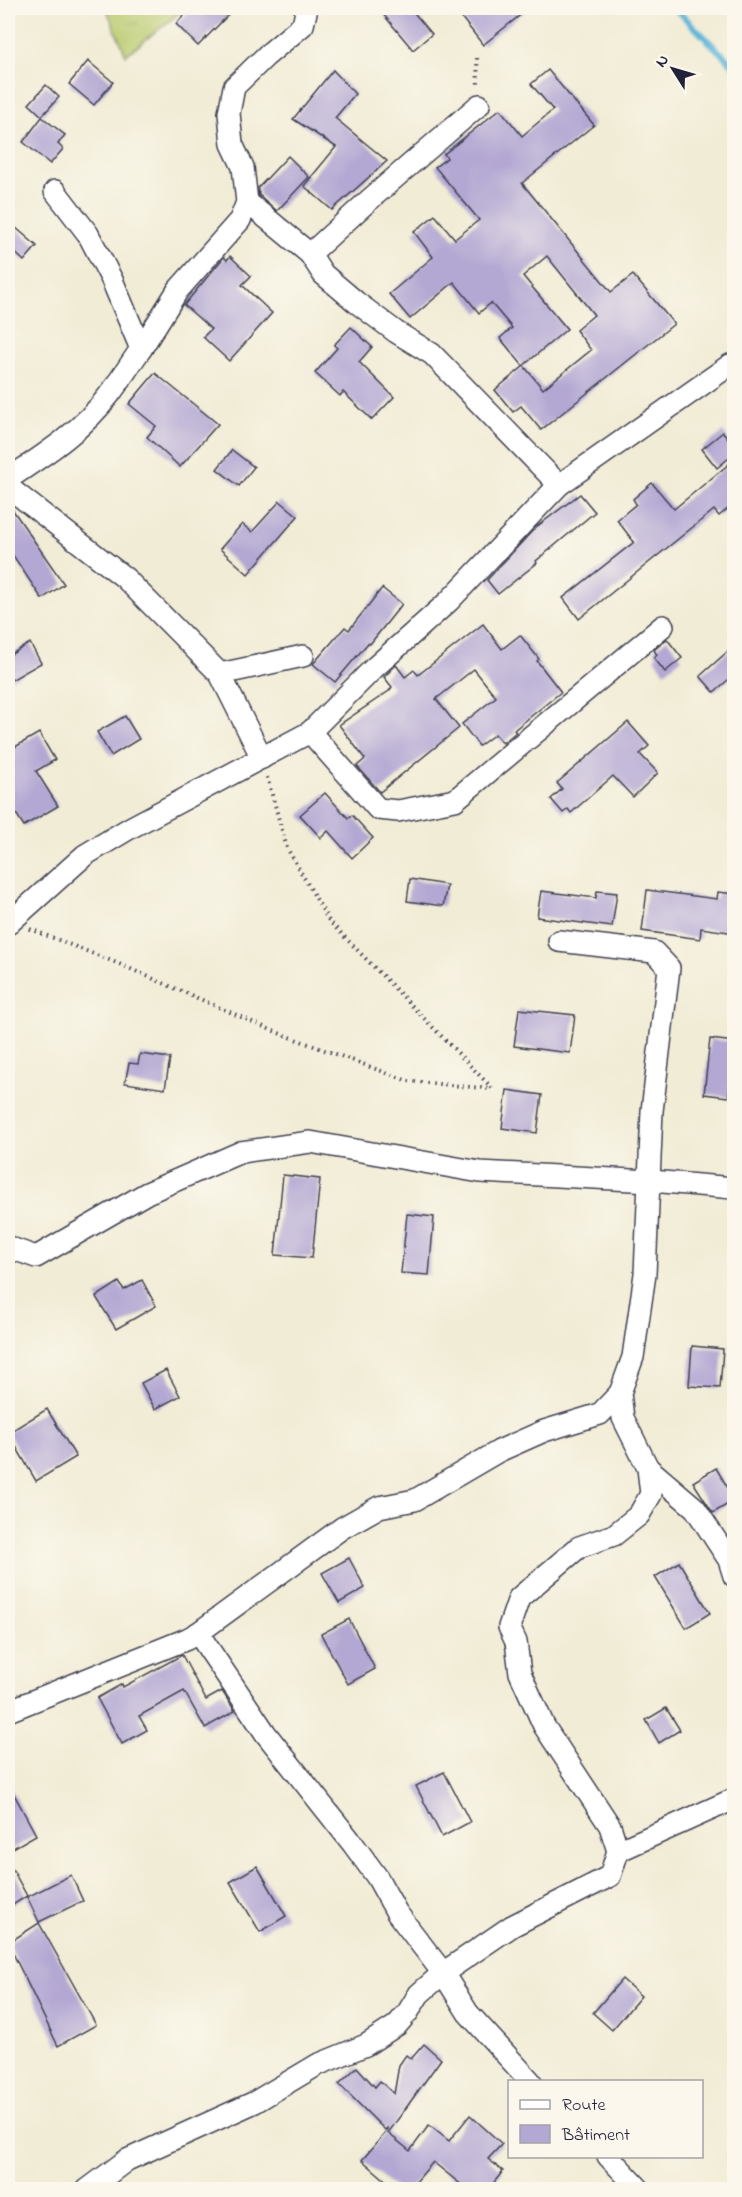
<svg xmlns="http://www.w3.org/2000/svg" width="742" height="2197" font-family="'Indie Flower',sans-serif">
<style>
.grass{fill:url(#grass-tufts);stroke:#6e7654;stroke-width:1.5}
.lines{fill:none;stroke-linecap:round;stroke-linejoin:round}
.stream{stroke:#5ab5d8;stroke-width:6}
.building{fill:#b3a7d3}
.minor-casing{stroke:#414052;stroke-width:24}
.path{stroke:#414052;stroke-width:4;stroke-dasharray:1.5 4.5;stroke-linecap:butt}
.minor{stroke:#fff;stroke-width:21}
</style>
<defs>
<pattern id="grass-tufts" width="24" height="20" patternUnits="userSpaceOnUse" patternTransform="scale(1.5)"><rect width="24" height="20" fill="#b9ca6e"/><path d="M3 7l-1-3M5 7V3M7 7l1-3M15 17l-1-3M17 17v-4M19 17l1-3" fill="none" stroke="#9fad60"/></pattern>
</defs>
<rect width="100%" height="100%" fill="#fbf7ec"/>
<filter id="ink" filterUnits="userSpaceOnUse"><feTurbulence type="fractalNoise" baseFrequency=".0167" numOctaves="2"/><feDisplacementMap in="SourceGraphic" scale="12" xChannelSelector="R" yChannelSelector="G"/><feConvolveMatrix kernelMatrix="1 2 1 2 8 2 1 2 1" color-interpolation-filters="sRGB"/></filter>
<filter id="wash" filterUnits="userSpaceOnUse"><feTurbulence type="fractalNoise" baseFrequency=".008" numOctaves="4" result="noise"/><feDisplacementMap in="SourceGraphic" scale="24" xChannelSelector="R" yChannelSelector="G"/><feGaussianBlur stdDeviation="1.35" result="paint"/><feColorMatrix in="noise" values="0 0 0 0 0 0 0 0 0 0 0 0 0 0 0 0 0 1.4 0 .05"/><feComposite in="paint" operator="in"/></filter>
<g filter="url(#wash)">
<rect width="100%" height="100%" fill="#f1ecd5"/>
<path class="grass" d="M106 8H186L126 55Z"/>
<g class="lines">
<path class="stream" d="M675 8 734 66"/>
</g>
<g id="blocks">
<g class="building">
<path d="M191 8H235L198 46 176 24Z"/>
<path d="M378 8H410L432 34 413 50Z"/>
<path d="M454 8H529L483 45Z"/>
<path d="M88 61 113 82 94 105 69 84Z"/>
<path d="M333 70 355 94 335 118 387 161 332 210 304 186 336 147 293 119Z"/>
<path d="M548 70 594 125 522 183 611 292 633 275 674 324 541 430 521 406 513 412 495 390 524 366 543 389 591 350 576 330 594 315 547 256 523 276 567 329 523 366 500 338 512 328 491 303 479 313 454 282 410 319 389 294 433 257 414 232 435 215 455 239 479 220 435 167 447 158 444 154 500 109 522 136 553 110 531 84Z"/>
<path d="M46 85 59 97 42 116 29 104Z"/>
<path d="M42 117 65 135 58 144 63 149 50 164 23 142Z"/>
<path d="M288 156 309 177 277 211 259 195 258 188Z"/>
<path d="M8 221 37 246 24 261 8 246Z"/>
<path d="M230 256 251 276 242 285 272 313 229 361 203 337 211 329 184 305 224 257 227 260Z"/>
<path d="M351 327 372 347 359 362 394 397 372 420 343 392 340 396 315 373 337 348 334 345Z"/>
<path d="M155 373 218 424 180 467 147 437 156 426 129 404Z"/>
<path d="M723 432 735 447V453L717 468 702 449Z"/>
<path d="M232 450 254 467 239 486 217 469Z"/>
<path d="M735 459V503L719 516 714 510 579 619 563 598 634 542 617 520 636 504 633 499 652 483 674 509Z"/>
<path d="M580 494 595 512 536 561 537 563 498 594 487 580 535 528Z"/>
<path d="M280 501 298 516 248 574 220 549 242 524 252 532Z"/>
<path d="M8 503 64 584 42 599 8 548Z"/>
<path d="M382 588 402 604 370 644 368 643 335 682 313 664 345 627 349 630Z"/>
<path d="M483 624 502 649 520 635 539 659 537 661 561 692 514 730 516 732 503 743 495 734 479 746 462 724 496 697 474 669 436 699 459 728 380 792 357 766 365 759 339 725 389 691 392 687 384 677 396 665 405 677 414 670 418 675Z"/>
<path d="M667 639 682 658 665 672 654 658 657 655 654 650Z"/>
<path d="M30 643 41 663 8 682V656Z"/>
<path d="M735 645V674L714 692 700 676Z"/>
<path d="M125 716 139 739 111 756 97 732Z"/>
<path d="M628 722 649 746 640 754 658 773 633 797 613 776 571 813 568 809 563 813 551 799 562 789 557 783Z"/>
<path d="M39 733 55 760 36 771 58 806 24 826 8 801V751Z"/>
<path d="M325 793 348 818 352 815 373 838 352 858 328 831 321 838 300 815Z"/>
<path d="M410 879 447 885 443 906 407 901Z"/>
<path d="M647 890 717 899 718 892 735 894V933L701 928 700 939 642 931Z"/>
<path d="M541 891 596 898 597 891 617 893 612 927 537 917Z"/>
<path d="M519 1009 575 1015 570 1053 514 1046Z"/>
<path d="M710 1039 735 1042V1083L730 1082 728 1097 704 1094Z"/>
<path d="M140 1054 170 1058 165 1089 125 1083 129 1063 138 1064Z"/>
<path d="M507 1090 542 1095 537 1133 502 1128Z"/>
<path d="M283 1175 320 1179 312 1258 275 1255Z"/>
<path d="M407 1214 434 1217 429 1275 401 1273Z"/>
<path d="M142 1280 156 1306 116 1329 96 1297 119 1282 124 1290Z"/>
<path d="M692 1346 723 1349 720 1388 689 1386Z"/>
<path d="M166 1370 180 1396 155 1409 141 1383Z"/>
<path d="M47 1409 76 1457 36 1481 8 1433Z"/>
<path d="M716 1468 735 1500 713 1513 693 1482Z"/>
<path d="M349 1558 365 1588 339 1603 322 1573Z"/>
<path d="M679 1562 710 1613 686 1628 655 1577Z"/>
<path d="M349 1619 375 1669 348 1684 321 1634Z"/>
<path d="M182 1655 206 1700 222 1691 235 1711 205 1728 184 1691 139 1716 147 1730 122 1744 97 1698 122 1684 123 1687Z"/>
<path d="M666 1708 680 1730 659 1743 646 1720Z"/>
<path d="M444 1772 470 1822 442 1837 416 1786Z"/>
<path d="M8 1783 36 1835 8 1851Z"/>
<path d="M8 1861 27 1896 8 1908Z"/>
<path d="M257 1866 286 1916 260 1932 230 1882Z"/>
<path d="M71 1875 83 1901 39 1922 27 1897Z"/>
<path d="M39 1923 96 2025 58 2046 8 1943Z"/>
<path d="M622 1979 641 1996 612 2030 593 2013Z"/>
<path d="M424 2044 441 2059 388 2133 410 2151 429 2125 449 2141 470 2115 502 2144 488 2159 503 2171 488 2190H468L433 2162 409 2190H397L362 2160 387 2131V2128L385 2130 339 2084 357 2067 375 2087 380 2081 394 2094 399 2065 406 2055 411 2059Z"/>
</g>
</g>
</g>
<g filter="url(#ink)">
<use href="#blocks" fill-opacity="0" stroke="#414052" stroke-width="1.5"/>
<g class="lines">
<defs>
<g id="minor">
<path d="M479 105 368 201 310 254 323 274 356 302 396 332 432 354 559 485"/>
<path d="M247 202 310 254"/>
<path d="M141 349 178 290 240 220 247 202 243 167 232 144 229 113 234 87 266 56 303 25 307 8"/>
<path d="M8 479C44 455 82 431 109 395 120 381 130 364 141 349L112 280 88 234 55 191"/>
<path d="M8 487 125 578 220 674 262 758"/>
<path d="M220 674 303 656"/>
<path d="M310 732 378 809 398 811 455 800 663 626"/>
<path d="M8 924 85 855 130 828 310 732 374 668 449 601 559 485 730 365"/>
<path d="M8 1247 36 1257 147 1193 241 1152 310 1142 480 1172 651 1181 734 1188"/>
<path d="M648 1468 695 1508 729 1560 734 1576"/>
<path d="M198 1633 266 1734 353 1844 377 1877 397 1913 443 1973 468 2013 531 2082"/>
<path d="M8 1711 187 1639 198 1633 342 1528 379 1507 415 1500 499 1451 544 1431 600 1414 620 1393"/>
<path d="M618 1851 734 1799"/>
<path d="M608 2156 640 2190"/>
<path d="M87 2190 127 2160 255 2102 317 2065 366 2045 397 2025 408 2012 419 1994 443 1973 512 1926 610 1876 618 1851 610 1826 544 1726 520 1673 516 1642 509 1627 519 1598 579 1547 614 1535 639 1515 651 1494 648 1468 623 1418 620 1393 633 1357 645 1274 652 1111 669 968 654 952 559 941"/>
</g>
</defs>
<use href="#minor" class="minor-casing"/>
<g class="path">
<path d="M477 58 478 87"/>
<path d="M267 777 287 848 329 921 492 1088"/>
<path d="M30 929 117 963 271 1030 408 1081 492 1089"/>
</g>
<use href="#minor" class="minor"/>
</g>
</g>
<rect width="742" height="2197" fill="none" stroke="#fbf7ec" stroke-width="30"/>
<rect x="508" y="2080" width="195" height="78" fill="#fbf7ec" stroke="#a4a2a5" stroke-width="1.5"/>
<rect x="520" y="2100" width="30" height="9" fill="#ffffff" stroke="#a4a2a5" stroke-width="1.5"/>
<text x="562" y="2110" font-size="18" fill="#22223b">Route</text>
<rect x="520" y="2125" width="30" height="18" fill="#b3a7d3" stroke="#a4a2a5" stroke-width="1.5"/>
<text x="562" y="2140" font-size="18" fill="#22223b">Bâtiment</text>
<g transform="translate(673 69) rotate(307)" stroke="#fbf7ec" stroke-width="4.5" paint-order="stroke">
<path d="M0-4.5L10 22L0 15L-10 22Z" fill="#22223b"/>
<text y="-9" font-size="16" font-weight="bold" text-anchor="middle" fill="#22223b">N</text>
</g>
</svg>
